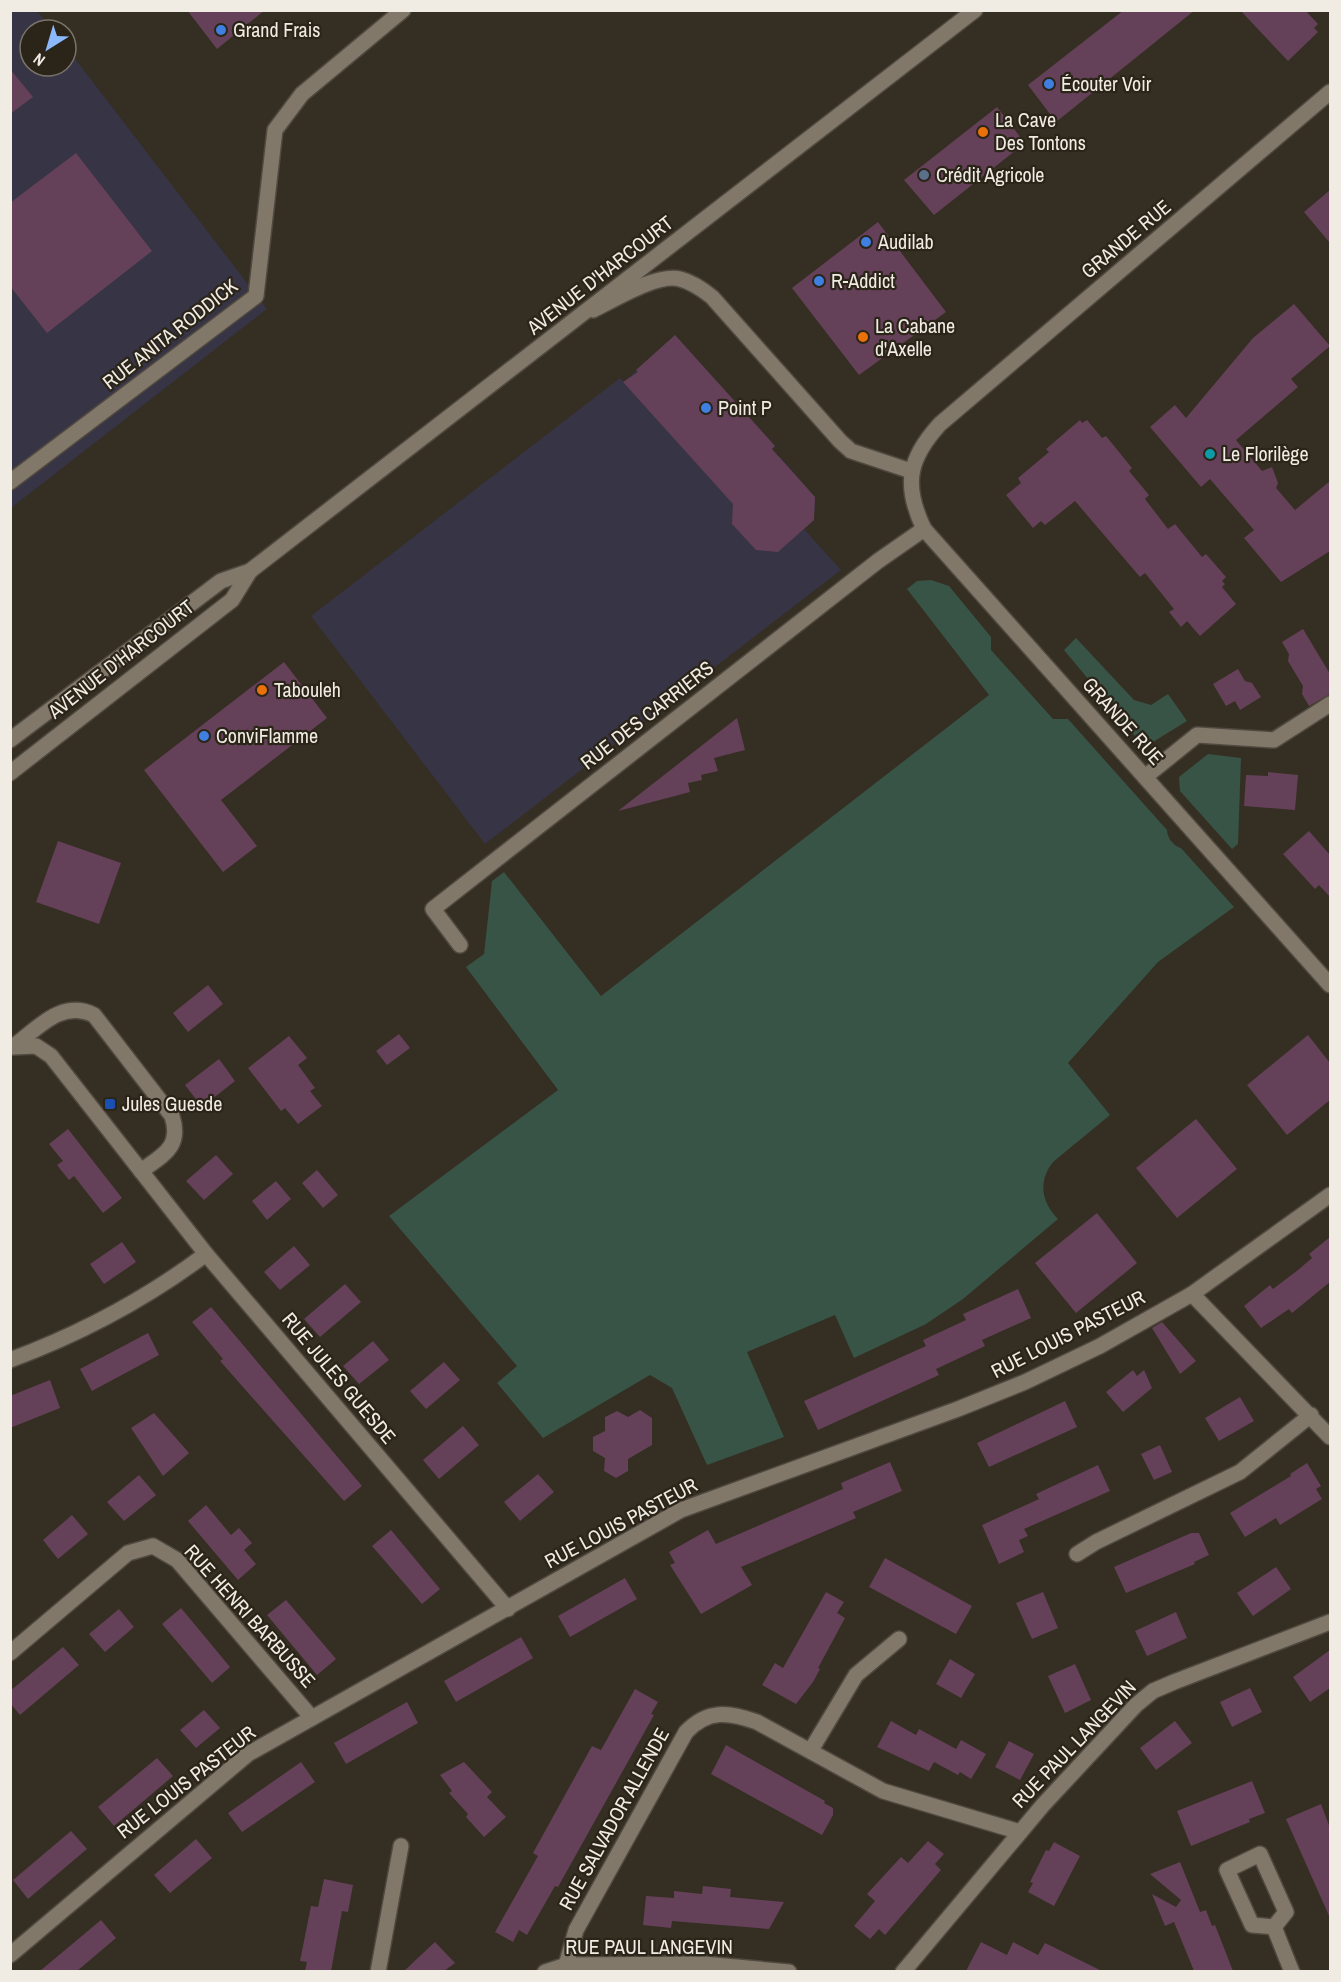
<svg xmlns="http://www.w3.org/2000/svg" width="1341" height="1982" font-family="'Archivo Narrow',sans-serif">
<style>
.commercial{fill:#373445}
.green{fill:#375446}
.building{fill:#644158}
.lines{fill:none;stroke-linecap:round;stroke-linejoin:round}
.minor-casing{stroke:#50493f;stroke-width:18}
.tertiary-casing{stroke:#50493f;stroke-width:18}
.secondary-casing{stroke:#50493f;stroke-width:18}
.minor{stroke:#81786a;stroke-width:15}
.tertiary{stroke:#81786a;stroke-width:15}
.secondary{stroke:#81786a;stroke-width:15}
.shop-dot{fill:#3f7fe0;stroke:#2b2418;stroke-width:2}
.food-dot{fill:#e8710a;stroke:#2b2418;stroke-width:2}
.service-dot{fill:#5c6f8a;stroke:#2b2418;stroke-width:2}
.culture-dot{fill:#0f9aa8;stroke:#2b2418;stroke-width:2}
.transit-dot{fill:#1a4fb4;stroke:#2b2418;stroke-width:2}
.labels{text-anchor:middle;stroke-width:4.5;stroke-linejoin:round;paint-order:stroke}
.poi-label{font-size:20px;fill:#f0ece4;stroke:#2b2418;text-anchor:start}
.street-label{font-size:20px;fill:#f0ece4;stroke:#2b2418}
</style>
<rect width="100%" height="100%" fill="#352e22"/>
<g class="commercial">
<path d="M11 11H37L53 30H30V66H66V47L267 309 11 508Z"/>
<path d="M675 335 775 446 770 450 778 460 781 458 815 497 814 520 804 529 841 570 485 844 311 616 620 378 624 382Z"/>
</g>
<g class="green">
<path d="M931 580 949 586 991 637V650L1053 719H1068L1167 830C1167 837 1173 846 1181 848L1234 907 1158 962 1068 1063 1110 1115 1053 1162C1038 1181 1041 1202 1058 1219L963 1299 926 1324 854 1358 835 1315 747 1352 784 1437 707 1465 672 1388 650 1375 543 1438 497 1383 517 1366 389 1216 558 1090 466 967 484 954 492 881 504 872 601 996 989 695 907 589 917 581Z"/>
<path d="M1076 638 1134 700 1151 705 1168 694 1187 721 1153 742 1137 738 1086 683 1089 680 1064 650Z"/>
<path d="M1208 754 1241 758 1238 844 1232 849 1180 791 1179 777Z"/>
</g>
<g class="building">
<path d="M187 10H265L217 49Z"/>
<path d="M1124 10H1195L1056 122 1028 85Z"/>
<path d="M1240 10H1305L1318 24 1314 28 1318 32 1288 61Z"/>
<path d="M10 69 33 97 10 114Z"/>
<path d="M997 107 1025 143 934 215 904 180Z"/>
<path d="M76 153 152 251 47 333 10 286V203Z"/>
<path d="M1330 190V243L1304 212Z"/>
<path d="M878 222 946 312 859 375 792 288Z"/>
<path d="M1294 304 1330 346 1291 379 1298 387 1236 440 1262 471 1272 467 1278 483 1276 488 1295 510 1330 481V551L1281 582 1244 538 1254 530 1210 479 1201 487 1150 427 1175 405 1186 418 1253 338Z"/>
<path d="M675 335 775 446 772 449 815 497 814 520 778 552 756 550 732 524 733 504 623 382 638 372 636 370Z"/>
<path d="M1080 420 1082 423 1087 420 1102 438 1106 436 1132 468 1129 471 1149 495 1145 499 1168 529 1175 524 1202 557 1206 554 1226 577 1222 581 1225 584 1222 587 1236 604 1200 636 1187 621 1181 627 1169 612 1174 609 1145 573 1140 577 1075 501 1045 525 1041 521 1033 528 1006 495 1021 483 1018 478 1049 452 1046 449Z"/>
<path d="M1303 629 1330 674V694L1309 706 1302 694 1303 686 1288 661 1289 654 1282 642Z"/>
<path d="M284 662 327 718 221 800 257 846 223 872 144 770Z"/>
<path d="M1238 669 1245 681 1252 683 1261 697 1240 710 1235 701 1226 706 1213 684Z"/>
<path d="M737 718 745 750 714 758 718 771 701 775 702 780 688 783 690 792 618 811Z"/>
<path d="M1268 772 1298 775 1295 810 1244 806 1246 775 1268 776Z"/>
<path d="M1309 831 1330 855V897L1319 885 1315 889 1283 854Z"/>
<path d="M58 841 121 863 99 924 36 902Z"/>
<path d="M208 985 223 1004 188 1032 173 1013Z"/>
<path d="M399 1034 410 1048 387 1065 376 1051Z"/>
<path d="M1308 1035 1330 1063V1100L1287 1135 1247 1085Z"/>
<path d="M289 1036 307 1058 298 1065 315 1088 310 1091 322 1106 298 1124 285 1108 281 1111 248 1068Z"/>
<path d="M219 1059 235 1081 202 1107 185 1085Z"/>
<path d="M1196 1119 1237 1169 1177 1218 1136 1168Z"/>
<path d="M68 1129 122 1198 103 1213 74 1176 69 1180 57 1165 63 1161 49 1144Z"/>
<path d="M216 1155 233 1174 204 1200 186 1181Z"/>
<path d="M317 1170 338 1195 323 1208 302 1183Z"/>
<path d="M276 1181 291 1199 267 1220 252 1201Z"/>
<path d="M1097 1213 1137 1263 1076 1313 1035 1263Z"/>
<path d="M1330 1237V1282L1292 1313 1289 1309 1261 1328 1244 1306 1270 1285 1273 1289 1298 1270 1312 1258 1309 1254Z"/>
<path d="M122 1242 136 1262 104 1284 90 1264Z"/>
<path d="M294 1246 310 1265 280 1290 264 1272Z"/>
<path d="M345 1284 361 1302 320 1337 304 1319Z"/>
<path d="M1018 1289 1031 1318 982 1340 985 1346 936 1369 939 1375 818 1430 804 1401 926 1346 923 1340 966 1320 963 1314Z"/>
<path d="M211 1307 362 1486 344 1501 220 1361 223 1359 192 1322Z"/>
<path d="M1162 1322 1196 1361 1180 1374 1152 1328Z"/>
<path d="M148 1333 159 1355 92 1391 80 1369Z"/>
<path d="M373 1341 389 1360 359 1384 343 1366Z"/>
<path d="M444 1362 460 1380 426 1409 410 1391Z"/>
<path d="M1133 1370 1137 1376 1144 1370 1152 1388 1123 1412 1106 1392Z"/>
<path d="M50 1380 60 1408 10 1428V1396Z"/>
<path d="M1240 1397 1254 1421 1219 1441 1205 1418Z"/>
<path d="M1065 1401 1077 1427 989 1467 977 1443Z"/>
<path d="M640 1410 652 1418V1445L628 1459V1471L616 1478 604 1471 605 1458 593 1451V1437L605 1431V1417L617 1411 628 1417Z"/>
<path d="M154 1413 189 1453 163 1476 131 1428Z"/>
<path d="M463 1426 479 1445 439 1479 423 1460Z"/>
<path d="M1160 1445 1172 1472 1154 1480 1141 1454Z"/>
<path d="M890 1462 902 1491 853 1512 856 1518 741 1567 752 1585 701 1614 670 1565 675 1563 669 1552 708 1530 716 1544 843 1489 841 1483Z"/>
<path d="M1307 1463 1321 1486 1316 1489 1322 1499 1280 1525 1276 1518 1245 1537 1230 1513 1291 1476 1290 1474Z"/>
<path d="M1098 1465 1110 1491 1024 1529 1028 1536 1019 1540 1024 1552 999 1564 982 1525 1039 1499 1036 1494Z"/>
<path d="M538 1474 554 1492 520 1521 504 1502Z"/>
<path d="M139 1475 156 1495 124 1521 107 1502Z"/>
<path d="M206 1505 231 1535 239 1528 252 1543 244 1550 256 1564 238 1580 188 1521Z"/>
<path d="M72 1515 88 1534 58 1559 43 1540Z"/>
<path d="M391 1530 440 1589 422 1604 372 1546Z"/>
<path d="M1191 1533H1199L1209 1555 1194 1562 1195 1564 1126 1593 1114 1567Z"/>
<path d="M885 1558 972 1606 956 1634 869 1587Z"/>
<path d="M1276 1567 1291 1589 1253 1616 1237 1593Z"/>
<path d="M625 1578 637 1599 570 1637 558 1616Z"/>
<path d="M826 1592 844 1602 837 1613 845 1618 818 1668 820 1669 813 1682 796 1704 762 1685 775 1663 783 1668Z"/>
<path d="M1043 1592 1058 1628 1032 1639 1016 1603Z"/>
<path d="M286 1600 336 1659 317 1675 267 1615Z"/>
<path d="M181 1608 230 1667 212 1683 162 1624Z"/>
<path d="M119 1609 134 1627 105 1652 89 1634Z"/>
<path d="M1176 1612 1187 1638 1147 1656 1135 1631Z"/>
<path d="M521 1637 533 1658 456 1702 444 1681Z"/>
<path d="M63 1647 79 1665 20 1715 10 1703V1691Z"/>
<path d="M1330 1650V1688L1310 1702 1293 1677Z"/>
<path d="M950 1659 975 1674 961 1698 936 1684Z"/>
<path d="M1075 1664 1091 1700 1065 1713 1048 1676Z"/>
<path d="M1250 1688 1262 1712 1232 1727 1220 1702Z"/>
<path d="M635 1689 658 1702 651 1714 654 1715 558 1887 555 1886 527 1935 519 1930 513 1942 495 1932 538 1856 533 1853 592 1746 601 1750Z"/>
<path d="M407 1702 418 1723 346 1764 334 1743Z"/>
<path d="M204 1710 220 1728 196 1748 180 1730Z"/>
<path d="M891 1721 916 1735 919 1729 956 1749 961 1740 986 1754 971 1779 960 1772 958 1775 934 1762 929 1771 877 1747Z"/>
<path d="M1175 1721 1192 1743 1156 1770 1140 1748Z"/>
<path d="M1009 1741 1034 1754 1020 1780 995 1767Z"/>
<path d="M726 1745 825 1801 824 1803 833 1808V1815L822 1835 711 1774Z"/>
<path d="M157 1758 173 1776 114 1826 98 1807Z"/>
<path d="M301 1762 315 1782 242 1832 228 1813Z"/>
<path d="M464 1762 492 1792 487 1797 506 1817 484 1837 466 1817 468 1814 449 1793 452 1791 440 1775Z"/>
<path d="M1252 1781 1265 1813 1249 1819 1250 1822 1191 1846 1177 1811Z"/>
<path d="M1321 1804 1330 1828V1918L1286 1819Z"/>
<path d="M71 1831 87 1849 28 1899 13 1880Z"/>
<path d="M196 1839 212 1858 170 1893 154 1875Z"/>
<path d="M928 1841 944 1854 935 1864 941 1870 885 1935 879 1929 870 1939 854 1926 875 1901 867 1894 901 1857 908 1863Z"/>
<path d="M1054 1842 1080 1856 1054 1906 1028 1892 1033 1883 1030 1882 1046 1850 1049 1851Z"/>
<path d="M1180 1862 1200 1912 1206 1910 1212 1926 1215 1925 1233 1971H1194L1174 1922 1165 1926 1152 1894 1176 1907 1181 1900 1150 1874Z"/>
<path d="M324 1879 353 1885 348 1912 342 1911 331 1971H305L307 1962 300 1961 311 1906 318 1907Z"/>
<path d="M703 1886 731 1889 730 1897 784 1902 769 1929 672 1921 671 1928 643 1925 646 1896 674 1898V1891L702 1894Z"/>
<path d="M101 1920 116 1938 77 1971H40Z"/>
<path d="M435 1942 455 1963 444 1971H404Z"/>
<path d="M981 1942 1007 1955 1013 1942 1038 1955 1045 1943 1102 1971H966Z"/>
</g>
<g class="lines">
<defs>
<g id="minor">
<path d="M593 310C614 300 657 273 680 279 692 282 702 289 712 297L840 441 851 451 911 471"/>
<path d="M10 482 256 296 275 130 302 94 403 10"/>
<path d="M1145 777 1197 735 1274 740 1330 704"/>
<path d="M460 945 433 909 878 561 924 529"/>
<path d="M14 1046C38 1028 62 999 94 1015L172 1116C182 1147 163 1155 141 1171"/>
<path d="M13 1047 36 1046 51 1056 206 1254 508 1609"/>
<path d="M1192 1294 1330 1437"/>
<path d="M10 1360C80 1334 146 1299 206 1254"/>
<path d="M1077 1554 1096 1542 1240 1472 1311 1415"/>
<path d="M10 1653 128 1553 153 1546 177 1560 312 1718"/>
<path d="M811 1750 856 1675 899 1639"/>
<path d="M1260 1854 1286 1912 1274 1927 1252 1925 1227 1870Z"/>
<path d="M1274 1927 1292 1972"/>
<path d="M10 1955 248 1754 681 1510 958 1409 1025 1382 1100 1346 1192 1294 1330 1195"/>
<path d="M566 1965 576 1930 686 1732C708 1709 729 1712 757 1722L883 1791 1020 1832"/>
<path d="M378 1972 401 1846"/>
<path d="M545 1972 566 1965 704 1964 789 1972"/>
<path d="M903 1972 1043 1805 1136 1705 1153 1691 1174 1682 1330 1622"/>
</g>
<path id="tertiary" d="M1330 92 940 424C908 459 903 485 924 529L1330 985"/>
<g id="secondary">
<path d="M10 740 221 581 250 571 975 10"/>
<path d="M10 773 232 600 250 571"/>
</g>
</defs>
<use href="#minor" class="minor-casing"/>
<use href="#tertiary" class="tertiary-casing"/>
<use href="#secondary" class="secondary-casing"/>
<use href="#minor" class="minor"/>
<use href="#tertiary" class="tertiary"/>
<use href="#secondary" class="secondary"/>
</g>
<g class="shop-dot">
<circle cx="221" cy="30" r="6"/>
<circle cx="1049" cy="84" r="6"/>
<circle cx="866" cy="242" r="6"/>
<circle cx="819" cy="281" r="6"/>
<circle cx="706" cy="408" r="6"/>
<circle cx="204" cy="736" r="6"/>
</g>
<g class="food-dot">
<circle cx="983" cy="132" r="6"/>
<circle cx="863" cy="337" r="6"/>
<circle cx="262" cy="690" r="6"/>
</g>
<circle class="service-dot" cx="924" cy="175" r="6"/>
<circle class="culture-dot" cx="1210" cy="454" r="6"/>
<rect class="transit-dot" x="104" y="1098" width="12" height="12" rx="3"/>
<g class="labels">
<g class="poi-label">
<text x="233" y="37">Grand Frais</text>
<text x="1061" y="91">Écouter Voir</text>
<text x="995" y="127">La Cave<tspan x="995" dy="23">Des Tontons</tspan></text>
<text x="936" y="182">Crédit Agricole</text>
<text x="878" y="249">Audilab</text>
<text x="831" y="288">R-Addict</text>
<text x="875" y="333">La Cabane<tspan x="875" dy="23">d'Axelle</tspan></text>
<text x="718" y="415">Point P</text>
<text x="1222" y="461">Le Florilège</text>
<text x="274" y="697">Tabouleh</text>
<text x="216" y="743">ConviFlamme</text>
<text x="122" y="1111">Jules Guesde</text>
</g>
<g class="street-label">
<text transform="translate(1126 239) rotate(-40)" y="7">GRANDE RUE</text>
<text transform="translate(600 275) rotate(-38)" y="7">AVENUE D'HARCOURT</text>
<text transform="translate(170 334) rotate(-38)" y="7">RUE ANITA RODDICK</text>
<text transform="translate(121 659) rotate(-38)" y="7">AVENUE D'HARCOURT</text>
<text transform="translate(647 715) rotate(-38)" y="7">RUE DES CARRIERS</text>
<text transform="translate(1123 721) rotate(48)" y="7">GRANDE RUE</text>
<text transform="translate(1068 1334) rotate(-27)" y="7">RUE LOUIS PASTEUR</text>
<text transform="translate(339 1378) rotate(50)" y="7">RUE JULES GUESDE</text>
<text transform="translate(621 1523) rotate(-28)" y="7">RUE LOUIS PASTEUR</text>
<text transform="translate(250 1616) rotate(48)" y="7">RUE HENRI BARBUSSE</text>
<text transform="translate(1074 1744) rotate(-46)" y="7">RUE PAUL LANGEVIN</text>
<text transform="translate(186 1782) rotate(-38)" y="7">RUE LOUIS PASTEUR</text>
<text transform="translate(614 1819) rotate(-61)" y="7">RUE SALVADOR ALLENDE</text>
<text x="649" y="1954">RUE PAUL LANGEVIN</text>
</g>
</g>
<rect width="1341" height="1982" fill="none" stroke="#f0ece4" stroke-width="24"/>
<g transform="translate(48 48) rotate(217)"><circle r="28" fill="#2b2418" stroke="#7a746a" stroke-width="1.5"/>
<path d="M0-4.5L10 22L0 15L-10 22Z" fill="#8cb9fc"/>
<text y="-9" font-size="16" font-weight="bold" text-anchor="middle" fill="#f0ece4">N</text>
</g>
</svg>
